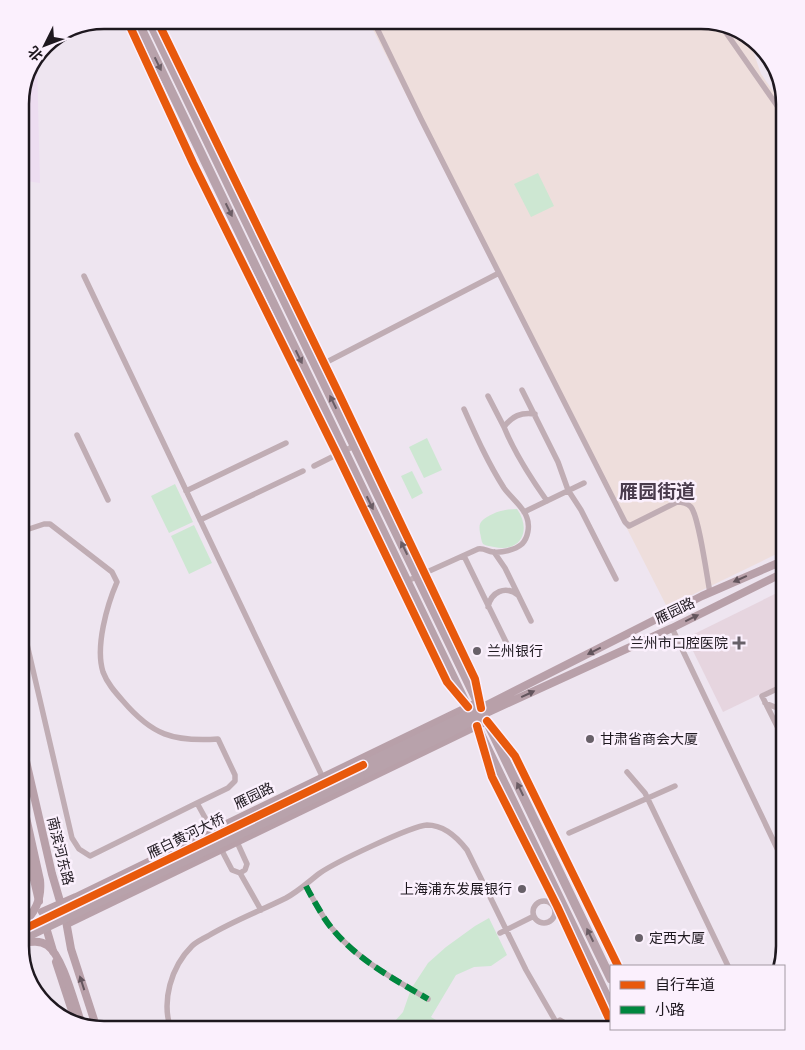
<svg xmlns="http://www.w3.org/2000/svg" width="805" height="1050" font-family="Bitter,'Noto Sans SC',serif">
	<rect width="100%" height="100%" fill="#eee5f0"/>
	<!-- built -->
	<path fill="#edddf1" d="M 37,63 L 40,183 L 20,180 L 20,98 Z"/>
	<!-- industrial -->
	<path fill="#eededc" d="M 368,20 L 707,20 L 743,31 L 748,36 L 761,74 L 785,108 L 785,550 L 667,607 Z"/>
	<!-- medical -->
	<path fill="#e6d5df" d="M 785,589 L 785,682 L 723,712 L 693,651 L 694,634 Z"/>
	<!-- green -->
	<path fill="#cde7d2" d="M 538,173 L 554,206 L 531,217 L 514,184 Z
		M 427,438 L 442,470 L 424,478 L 409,447 Z
		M 412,471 L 423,493 L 412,499 L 401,476 Z
		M 175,484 L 193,522 L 169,533 L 151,496 Z
		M 517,509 C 532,530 521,553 494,547 C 491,546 486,546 483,544 C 481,541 481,536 480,533 C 479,526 479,523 484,519 C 494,512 505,509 517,509 Z
		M 194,525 L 212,563 L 189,574 L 171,536 Z
		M 489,918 L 507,955 L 491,966 L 474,967 L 456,975 L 431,1017 L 452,1030 L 378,1030 L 382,1024 L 395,1021 L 403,1012 L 411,989 L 428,963 L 446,947 L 475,926 Z"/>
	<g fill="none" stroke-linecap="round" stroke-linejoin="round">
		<!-- street -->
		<path stroke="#c0adb4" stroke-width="5.5" d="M 127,20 L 193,163 L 337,454 L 447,682 L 460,697
			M 157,20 L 425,573 L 475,679 L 479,699
			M 373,20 L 421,119 L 625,522 L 629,526 L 677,502 C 682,502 687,503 691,507 C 699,517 707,577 710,593
			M 720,24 L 785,117
			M 84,276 L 323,778
			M 321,365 L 499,273
			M 522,390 L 558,462 L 568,490 L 581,510 L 616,579
			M 488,396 L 504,427
			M 535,414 C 521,412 512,416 504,427 C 515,454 530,477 547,501
			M 77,435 L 108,500
			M 314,466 L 356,445
			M 186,491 L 286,443
			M 524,512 L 584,483
			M 200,520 L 303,471
			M 20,532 L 44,524 L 50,524 L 112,572 L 117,582 C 107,605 95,647 103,672 C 107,683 115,692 123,701 C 152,735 173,742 218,739 L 235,775 L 235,781 L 228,788 L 197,803
			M 494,552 L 505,568 L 531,621
			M 464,556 L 507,644
			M 405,582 L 478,549 C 484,548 487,551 493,552 C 502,553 515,550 522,544 C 528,538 530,526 527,518 C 524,507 511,498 504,488 C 488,463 476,436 464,409
			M 488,607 C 491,592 505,585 518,595
			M 20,614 L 72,838 L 79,849 L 90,856 L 197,803 L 214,834
			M 672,628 L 785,865
			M 765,703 L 785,711
			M 494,729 L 515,756 L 618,966
			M 785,742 L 762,696 L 785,685
			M 483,748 L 492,777 L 557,906 L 611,1023
			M 627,772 L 645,793 L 728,966
			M 569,833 L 675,786
			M 220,847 L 232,870 L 240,873 L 245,870 L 247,864 L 237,842
			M 240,873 L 261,910
			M 306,886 C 311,896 317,906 323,916 C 347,954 390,977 428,999
			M 785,896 L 785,895
			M533 912a11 11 0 1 1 22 0a11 11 0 1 1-22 0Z
			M 500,933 L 534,916
			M 614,1029 L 614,1030
			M 648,1029 L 649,1030
			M 171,1030 C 161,1001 171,967 192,946 C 196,942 202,939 208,936 C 233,921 260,911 286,898 C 299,891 308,882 320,873 C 334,863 411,826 427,825 C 444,825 457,837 467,850 L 526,970 L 556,1022
			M 554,1030 L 554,1024 L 560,1020 L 565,1023 L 568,1030"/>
		<!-- secondary -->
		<path stroke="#b8a0a9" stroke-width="8" d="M 471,713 L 702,596 L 785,560
			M 484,714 L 672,628 L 785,572
			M 20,735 L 52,874 L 62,908
			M 20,820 L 39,901
			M 42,912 L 76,897 L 478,702
			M 66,921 L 71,949 L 97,1029
			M 45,924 L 53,951
			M 67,924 L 487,721
			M 56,962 L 76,1023"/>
		<!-- primary -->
		<path stroke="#b8a2ab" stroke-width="9" d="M 137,20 L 611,1005
			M 149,20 L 611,979
			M 363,765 L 471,713
			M 360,776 L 449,733 L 478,717
			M 622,1029 L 623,1030
			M 635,1029 L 636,1030"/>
		<!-- secondary-bridge -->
		<path stroke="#b8a0a9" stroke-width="8" d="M 20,927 C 35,913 42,900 40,880 L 20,790
			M 20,943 C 29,942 39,940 47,945 C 63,956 75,1006 82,1025"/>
		<!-- primary-bridge -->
		<path stroke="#b8a2ab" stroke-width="9" d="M 20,931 L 363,765
			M 20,940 L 360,776"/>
		<!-- quiet -->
		<path stroke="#00873e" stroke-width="6" stroke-dasharray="12 6" stroke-linecap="butt" d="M 306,886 C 311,896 317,906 323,916 C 347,954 390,977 428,999"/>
		<defs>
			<path id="cycleway" d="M 127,20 L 193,163 L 337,454 L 447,682 L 468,707
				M 157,20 L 339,394 L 475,679 L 481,708
				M 487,721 L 515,756 L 618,966
				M 477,726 L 492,777 L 557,906 L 611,1023
				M 20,931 L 363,765"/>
		</defs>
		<!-- cycleway casing -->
		<use href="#cycleway" stroke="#fbf0fd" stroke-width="11"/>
		<!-- cycleway -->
		<use href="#cycleway" stroke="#e8590c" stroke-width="8"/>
	</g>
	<!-- one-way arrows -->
	<defs><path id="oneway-solid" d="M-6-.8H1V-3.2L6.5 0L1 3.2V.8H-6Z" transform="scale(1.25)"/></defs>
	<g fill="#6b5d65">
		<use href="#oneway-solid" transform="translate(158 64) rotate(64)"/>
		<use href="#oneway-solid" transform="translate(229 210) rotate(64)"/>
		<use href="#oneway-solid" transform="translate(299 357) rotate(64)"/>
		<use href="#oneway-solid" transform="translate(333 402) rotate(-116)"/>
		<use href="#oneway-solid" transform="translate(370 503) rotate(64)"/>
		<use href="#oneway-solid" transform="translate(404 548) rotate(-116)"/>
		<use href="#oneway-solid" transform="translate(520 789) rotate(-116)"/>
		<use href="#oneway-solid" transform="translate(590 935) rotate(-116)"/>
	</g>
	<g fill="#63555d">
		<use href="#oneway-solid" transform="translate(740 579) rotate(156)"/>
		<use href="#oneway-solid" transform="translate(692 618) rotate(-26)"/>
		<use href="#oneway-solid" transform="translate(594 651) rotate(153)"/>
		<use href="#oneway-solid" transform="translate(528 694) rotate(-25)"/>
		<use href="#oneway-solid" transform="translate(82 983) rotate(-108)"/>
	</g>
	<!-- markers -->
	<g fill="#676068" stroke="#fbf0fd" stroke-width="2">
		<path d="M736.5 635.5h5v5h5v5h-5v5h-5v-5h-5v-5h5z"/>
		<circle cx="477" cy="651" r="5"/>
		<circle cx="590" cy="739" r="5"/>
		<circle cx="522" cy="889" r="5"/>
		<circle cx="639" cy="938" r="5"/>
	</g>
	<g text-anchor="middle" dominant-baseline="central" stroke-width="5" stroke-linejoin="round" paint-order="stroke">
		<!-- street labels -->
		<g font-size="14" fill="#1e181f" stroke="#fbf0fd">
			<text transform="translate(675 611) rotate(-26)">雁园路</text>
			<text transform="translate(254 796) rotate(-26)">雁园路</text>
			<text transform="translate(186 836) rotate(-26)">雁白黄河大桥</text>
			<text transform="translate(60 851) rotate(76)">南滨河东路</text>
		</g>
		<!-- poi labels -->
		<g font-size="14" fill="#1e181f" stroke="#fbf0fd" text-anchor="start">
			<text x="728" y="643" text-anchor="end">兰州市口腔医院</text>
			<text x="487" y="651">兰州银行</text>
			<text x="600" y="739">甘肃省商会大厦</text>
			<text x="512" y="889" text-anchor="end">上海浦东发展银行</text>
			<text x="649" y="938">定西大厦</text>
		</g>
		<!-- district labels -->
		<g font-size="19" font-weight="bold" fill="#493b4c" stroke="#fbf0fd">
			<text x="657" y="491">雁园街道</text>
		</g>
	</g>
	<!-- crop -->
	<path d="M0 0H805V1050H0ZM104 29H701A75 75 0 0 1 776 104V946A75 75 0 0 1 701 1021H104A75 75 0 0 1 29 946V104A75 75 0 0 1 104 29Z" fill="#fbf0fd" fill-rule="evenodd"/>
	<path fill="none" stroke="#1e181f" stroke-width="2.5" d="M104 29H701A75 75 0 0 1 776 104V946A75 75 0 0 1 701 1021H104A75 75 0 0 1 29 946V104A75 75 0 0 1 104 29Z"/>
	<!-- legend -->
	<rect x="610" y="965" width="175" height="65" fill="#fbf0fd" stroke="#a39aa4"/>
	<rect x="620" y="981" width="25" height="8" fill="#e8590c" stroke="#a39aa4"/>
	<text x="655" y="990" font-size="15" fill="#1e181f">自行车道</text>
	<rect x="620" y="1006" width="25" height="8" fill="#00873e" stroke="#a39aa4"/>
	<text x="655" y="1015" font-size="15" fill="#1e181f">小路</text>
	<!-- north arrow -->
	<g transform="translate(45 45) rotate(228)" stroke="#fbf0fd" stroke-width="4" paint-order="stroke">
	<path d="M0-4L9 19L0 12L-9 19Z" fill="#1e181f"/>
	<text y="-8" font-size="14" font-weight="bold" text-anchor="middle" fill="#1e181f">北</text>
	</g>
</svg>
